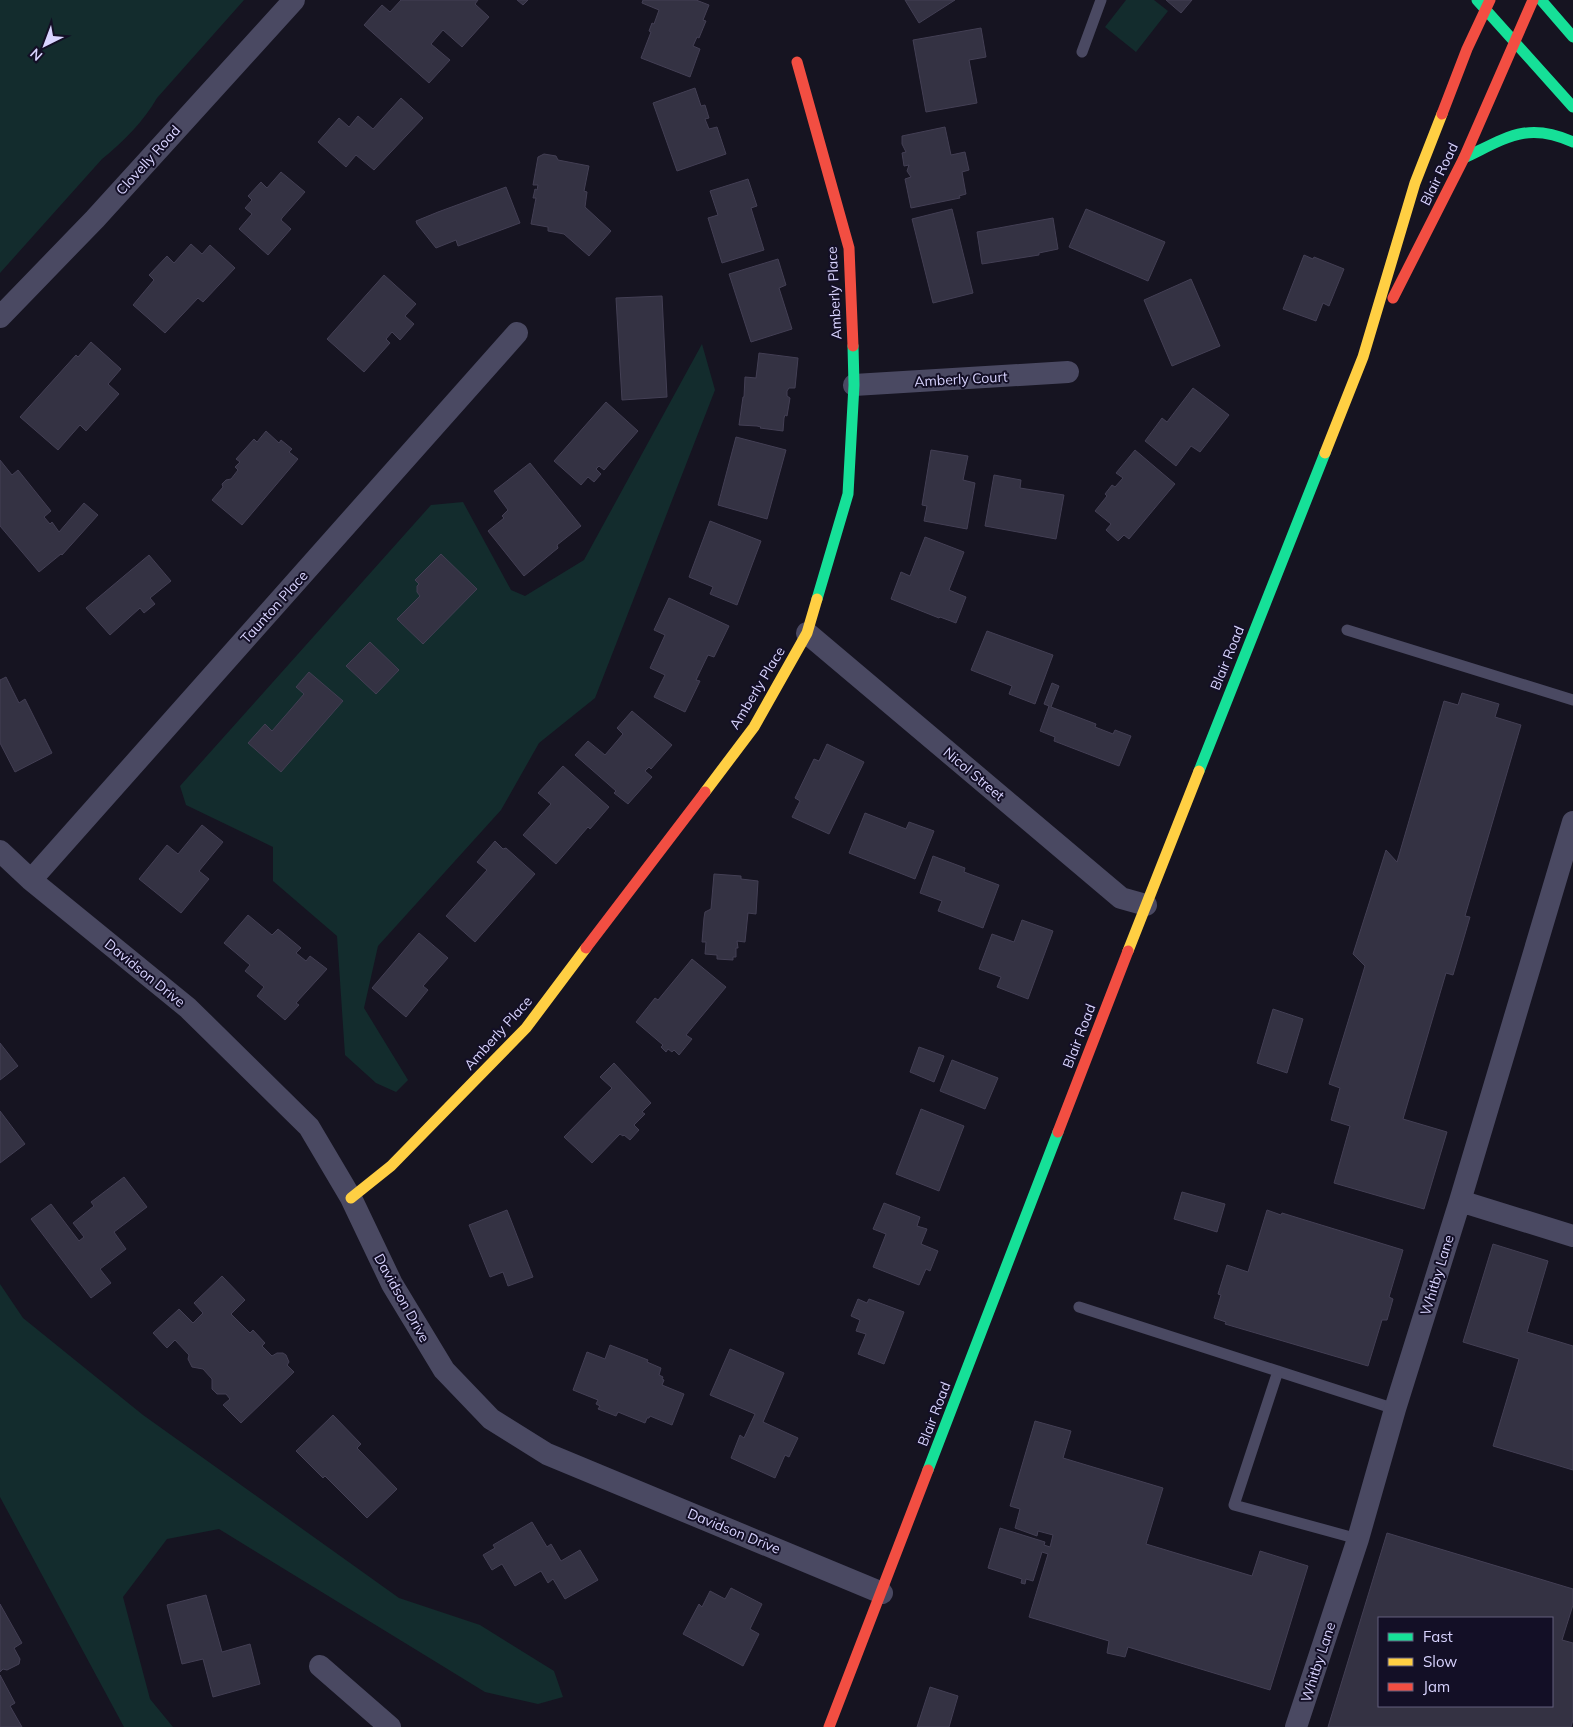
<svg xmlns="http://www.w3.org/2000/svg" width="1573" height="1727" font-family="Mulish,sans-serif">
	<rect width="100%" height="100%" fill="#161421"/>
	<!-- green -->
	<path fill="#132c2d" d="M 0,0 L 244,0 L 157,98 C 144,121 123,142 102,159 L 0,273 Z
		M 1126,0 L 1154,0 L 1168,11 L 1136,52 L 1105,27 Z
		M 702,344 L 715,390 L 595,698 L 539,743 L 501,810 L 378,946 L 364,1008 L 408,1080 L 396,1092 L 376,1083 L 345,1055 L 337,936 L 273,881 L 273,847 L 186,805 L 180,786 L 431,505 L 463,502 L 511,590 L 525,596 L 584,560 Z
		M 0,1284 L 23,1318 L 143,1415 L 399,1598 L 480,1625 L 554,1671 L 563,1697 L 538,1704 L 485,1692 L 219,1529 L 167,1539 L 123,1597 L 150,1699 L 173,1727 L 124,1727 L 0,1497 Z"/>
	<!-- building -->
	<path fill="#343243" stroke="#433f54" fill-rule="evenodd" d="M 401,0 L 478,0 L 475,4 L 489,17 L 462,47 L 443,30 L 431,44 L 450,60 L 429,83 L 364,25 L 382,5 L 390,12 Z
		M 517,0 L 528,0 L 523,5 Z
		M 643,0 L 696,0 L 709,5 L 703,20 L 706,21 L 699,38 L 697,37 L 693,46 L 700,49 L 690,77 L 641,58 L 651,32 L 649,31 L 652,23 L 654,24 L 659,10 L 642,3 Z
		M 905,0 L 955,0 L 919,23 Z
		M 1166,0 L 1192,0 L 1181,13 Z
		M 981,28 L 986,57 L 969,60 L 977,103 L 926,112 L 913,40 Z
		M 695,88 L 701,106 L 705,105 L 709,118 L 705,119 L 709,129 L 717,127 L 726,154 L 677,171 L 653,103 Z
		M 401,98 L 423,118 L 374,170 L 356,155 L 346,167 L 318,142 L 339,118 L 349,127 L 358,116 L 373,129 Z
		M 945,127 L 951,155 L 965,152 L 969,170 L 962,172 L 966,194 L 959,196 L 960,198 L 911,208 L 905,179 L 911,177 L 907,171 L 909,165 L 904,166 L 902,153 L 906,152 L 902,144 L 902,136 Z
		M 544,154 L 556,156 L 558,160 L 589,166 L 584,191 L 587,192 L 585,207 L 611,231 L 589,256 L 564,234 L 548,231 L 548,227 L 531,224 L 536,198 L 533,198 L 535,189 L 537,190 L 538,185 L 533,185 L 538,157 Z
		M 281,172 L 305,192 L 282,218 L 281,220 L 291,229 L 268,255 L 239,229 L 252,214 L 245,208 L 252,200 L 248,196 L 261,182 L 267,188 Z
		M 748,179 L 757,206 L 751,208 L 764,250 L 722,263 L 708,218 L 718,215 L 710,191 Z
		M 506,187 L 520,223 L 458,246 L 456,240 L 436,248 L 417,224 L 416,221 L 438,212 Z
		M 952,209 L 973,293 L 933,303 L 912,219 Z
		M 1086,209 L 1165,242 L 1148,281 L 1069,247 Z
		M 1053,218 L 1058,249 L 1039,253 L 1039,255 L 982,264 L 977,232 Z
		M 191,244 L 202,254 L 210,245 L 235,268 L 203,302 L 198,298 L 165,333 L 133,305 L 154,280 L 149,275 L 167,256 L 174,263 Z
		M 1304,255 L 1313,259 L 1314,257 L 1344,269 L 1329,306 L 1323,303 L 1316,321 L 1283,309 Z
		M 778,259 L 786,285 L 779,288 L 792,329 L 751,342 L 729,274 Z
		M 384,275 L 416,304 L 405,316 L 414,324 L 400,340 L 392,332 L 386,339 L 390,343 L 364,372 L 327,339 Z
		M 1191,279 L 1220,346 L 1172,366 L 1144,300 Z
		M 662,296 L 667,397 L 622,400 L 616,298 Z
		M 91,342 L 121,369 L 108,384 L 119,394 L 86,431 L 80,425 L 58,450 L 20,417 L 76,355 L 78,357 Z
		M 759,353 L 798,358 L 795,388 L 789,388 L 787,391 L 787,396 L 790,398 L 787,416 L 785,415 L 784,418 L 783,431 L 760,428 L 761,427 L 757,426 L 739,425 L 743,397 L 744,397 L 745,377 L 756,378 Z
		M 1193,388 L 1229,415 L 1200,452 L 1191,446 L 1176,466 L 1145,441 L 1162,418 L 1167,422 Z
		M 606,402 L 638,431 L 604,470 L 599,466 L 596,469 L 601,474 L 594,482 L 588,477 L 581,485 L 554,461 Z
		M 266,431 L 279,443 L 281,440 L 292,449 L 289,452 L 298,459 L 242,525 L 212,500 L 223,487 L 222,484 L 226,480 L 231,479 L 238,470 L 235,467 L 240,462 L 236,459 L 254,439 L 257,442 Z
		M 736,437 L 786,450 L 767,519 L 718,505 Z
		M 931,450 L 968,456 L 963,480 L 975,483 L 967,529 L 924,521 L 927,506 L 922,505 Z
		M 1135,450 L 1175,484 L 1129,539 L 1124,535 L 1118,541 L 1106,530 L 1111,524 L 1095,511 L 1107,496 L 1105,494 L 1112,485 L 1115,487 L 1123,478 L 1116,473 Z
		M 0,460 L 12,475 L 18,470 L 51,511 L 44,517 L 50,524 L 52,522 L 59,532 L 84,503 L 98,515 L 62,555 L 61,554 L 39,572 L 0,526 Z
		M 530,463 L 581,526 L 557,545 L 558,548 L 524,576 L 488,531 L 504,518 L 502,516 L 508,510 L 494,491 Z
		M 994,475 L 1021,480 L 1020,488 L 1064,495 L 1056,539 L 985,526 Z
		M 710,521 L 761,541 L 737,605 L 710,594 L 713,587 L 689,577 Z
		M 925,537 L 964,552 L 949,590 L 966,597 L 956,623 L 940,617 L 939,618 L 891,599 L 901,572 L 910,576 Z
		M 441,554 L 477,589 L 423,644 L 397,619 L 420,596 L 417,592 L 417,586 L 419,584 L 415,580 Z
		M 149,555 L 171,581 L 150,598 L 155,604 L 144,613 L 140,608 L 110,635 L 86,608 Z
		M 669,598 L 729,626 L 714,657 L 708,655 L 696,680 L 700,681 L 685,712 L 654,697 L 665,675 L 650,668 L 665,635 L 654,630 Z
		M 987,631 L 1053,655 L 1035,704 L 1009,694 L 1012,686 L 971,670 Z
		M 370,642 L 399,670 L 376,694 L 346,666 Z
		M 309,672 L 343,701 L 281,772 L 248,743 L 265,724 L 272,731 L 304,694 L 296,687 Z
		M 6,677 L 19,703 L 25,699 L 52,753 L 15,772 L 0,743 L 0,680 Z
		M 1052,683 L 1059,686 L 1051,707 L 1096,724 L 1095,727 L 1113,734 L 1115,730 L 1131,736 L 1119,766 L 1054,741 L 1055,737 L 1040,731 L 1049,706 L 1044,704 Z
		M 1462,693 L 1499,704 L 1495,717 L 1521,725 L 1465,916 L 1470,917 L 1453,975 L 1446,973 L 1403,1119 L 1447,1132 L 1424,1209 L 1334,1183 L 1350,1126 L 1331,1120 L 1340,1088 L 1329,1084 L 1365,966 L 1353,954 L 1386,850 L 1397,862 L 1444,701 L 1458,705 Z
		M 632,711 L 672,745 L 651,769 L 649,767 L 645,771 L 652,777 L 628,804 L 614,793 L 616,791 L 575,755 L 588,741 L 605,755 L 623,734 L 617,728 Z
		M 827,744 L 864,762 L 829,834 L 792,817 L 800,801 L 795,798 L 814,759 L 819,761 Z
		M 563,766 L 609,807 L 590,829 L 588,827 L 556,864 L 523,835 L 551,804 L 538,793 Z
		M 865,813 L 906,829 L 909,822 L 934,831 L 915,879 L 849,853 Z
		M 202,825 L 223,842 L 199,871 L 209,879 L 181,913 L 139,879 L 167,845 L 178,854 Z
		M 495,841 L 503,849 L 506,848 L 535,874 L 475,942 L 446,916 L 487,870 L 477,862 Z
		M 933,856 L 965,868 L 964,872 L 999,885 L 983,928 L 938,911 L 942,901 L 920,893 Z
		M 714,874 L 741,876 L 741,879 L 758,881 L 756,914 L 748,913 L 745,942 L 737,941 L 738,948 L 736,948 L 736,957 L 733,957 L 733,960 L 717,959 L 717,955 L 705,954 L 706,942 L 702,942 L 704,918 L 705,912 L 711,909 Z
		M 248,915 L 272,935 L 278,929 L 301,948 L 296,953 L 306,961 L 310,956 L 327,969 L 296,1003 L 299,1005 L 285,1020 L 257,996 L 264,987 L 245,971 L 250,965 L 224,943 Z
		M 1022,920 L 1053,931 L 1028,999 L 997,987 L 1001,977 L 979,969 L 992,934 L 1014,942 Z
		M 419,933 L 448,958 L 423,986 L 428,990 L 406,1017 L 372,988 Z
		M 692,959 L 726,987 L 686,1035 L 692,1039 L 679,1055 L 674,1050 L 672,1052 L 668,1049 L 666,1052 L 661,1047 L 663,1045 L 636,1022 L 655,998 L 658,1000 Z
		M 1273,1009 L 1303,1019 L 1287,1073 L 1257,1063 Z
		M 0,1043 L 18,1066 L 0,1080 Z
		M 919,1047 L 944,1056 L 934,1082 L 910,1072 Z
		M 952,1060 L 998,1078 L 985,1109 L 940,1091 Z
		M 614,1063 L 651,1103 L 642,1112 L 645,1114 L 634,1125 L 639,1130 L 630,1140 L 624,1135 L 623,1136 L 620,1134 L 592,1163 L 564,1137 L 612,1088 L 600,1077 Z
		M 921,1109 L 964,1126 L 939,1191 L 896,1174 Z
		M 0,1111 L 25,1144 L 0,1163 Z
		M 124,1177 L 147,1207 L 114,1232 L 126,1249 L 100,1269 L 111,1283 L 91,1298 L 31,1219 L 51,1204 L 79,1241 L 84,1237 L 73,1223 L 94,1206 L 91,1202 Z
		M 1182,1192 L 1225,1204 L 1217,1232 L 1174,1219 Z
		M 884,1203 L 920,1217 L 917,1226 L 927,1229 L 921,1244 L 938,1251 L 930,1271 L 926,1269 L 919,1285 L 873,1267 L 886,1234 L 873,1229 Z
		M 507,1210 L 533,1277 L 508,1286 L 503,1272 L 490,1277 L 469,1225 Z
		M 1267,1210 L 1281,1215 L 1282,1213 L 1403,1250 L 1389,1297 L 1393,1299 L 1387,1320 L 1382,1320 L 1368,1366 L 1225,1324 L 1226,1322 L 1214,1318 L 1221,1295 L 1218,1294 L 1227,1265 L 1248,1272 Z
		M 1493,1244 L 1548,1261 L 1527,1332 L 1573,1346 L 1573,1470 L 1493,1446 L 1519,1359 L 1463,1342 Z
		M 222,1276 L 245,1300 L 231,1314 L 250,1333 L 253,1330 L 265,1343 L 262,1346 L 272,1356 L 277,1353 L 283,1353 L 286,1355 L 289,1362 L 287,1365 L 294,1372 L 241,1423 L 223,1405 L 230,1399 L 226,1394 L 217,1394 L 212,1389 L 212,1379 L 203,1369 L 192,1367 L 188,1359 L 189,1355 L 175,1340 L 167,1348 L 153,1333 L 179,1309 L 193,1323 L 203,1313 L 194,1303 Z
		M 858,1299 L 867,1303 L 869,1299 L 904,1312 L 884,1364 L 858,1354 L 866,1334 L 856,1331 L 860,1320 L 851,1316 Z
		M 610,1345 L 648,1360 L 647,1362 L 661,1368 L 659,1375 L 663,1377 L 662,1379 L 664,1380 L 662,1385 L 684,1394 L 672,1425 L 650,1416 L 649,1418 L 647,1418 L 645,1423 L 618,1412 L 616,1416 L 598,1409 L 600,1406 L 596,1404 L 598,1400 L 573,1390 L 587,1352 L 605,1359 Z
		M 730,1349 L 784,1373 L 763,1422 L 798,1438 L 789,1457 L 785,1455 L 775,1478 L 731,1458 L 740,1435 L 744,1438 L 755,1414 L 710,1395 Z
		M 333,1415 L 361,1444 L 357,1448 L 397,1489 L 367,1518 L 325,1476 L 323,1478 L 296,1451 Z
		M 1035,1421 L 1071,1431 L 1063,1458 L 1163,1488 L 1146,1544 L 1252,1576 L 1260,1551 L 1308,1566 L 1270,1690 L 1128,1647 L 1125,1657 L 1107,1653 L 1109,1641 L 1029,1617 L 1048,1554 L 1042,1552 L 1033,1581 L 1026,1579 L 1025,1584 L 1021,1583 L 1022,1579 L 988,1568 L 1000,1528 L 1045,1542 L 1044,1545 L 1050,1547 L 1053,1535 L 1038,1531 L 1037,1536 L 1015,1528 L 1020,1509 L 1010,1506 Z
		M 532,1522 L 547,1547 L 551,1544 L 561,1561 L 580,1550 L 598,1580 L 565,1599 L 553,1579 L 548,1583 L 541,1571 L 515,1586 L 502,1564 L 492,1570 L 483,1555 L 495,1548 L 493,1545 Z
		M 1387,1533 L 1573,1589 L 1573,1605 L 1562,1640 L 1573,1643 L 1573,1720 L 1571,1727 L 1328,1727 ZM 1379,1618 L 1552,1618 L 1552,1706 L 1379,1706 Z
		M 731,1588 L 762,1604 L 750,1629 L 759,1634 L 743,1666 L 683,1634 L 699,1604 L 702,1607 L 710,1591 L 725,1599 Z
		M 206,1595 L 222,1652 L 250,1644 L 260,1684 L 213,1697 L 203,1659 L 182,1664 L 167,1605 Z
		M 0,1604 L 22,1643 L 14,1648 L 20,1659 L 19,1664 L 7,1670 L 3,1669 L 0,1672 Z
		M 0,1675 L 15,1703 L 10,1706 L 22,1727 L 0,1727 Z
		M 930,1687 L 958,1696 L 949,1727 L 917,1727 Z"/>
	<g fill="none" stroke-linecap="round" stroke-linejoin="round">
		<!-- lane -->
		<path stroke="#4a4962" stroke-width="11" d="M 1082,52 L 1101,0
			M 1347,630 L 1573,700
			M 1079,1307 L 1395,1409
			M 1278,1371 L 1234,1505 L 1358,1539"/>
		<!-- street -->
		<path stroke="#4a4962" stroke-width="22" d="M 0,317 L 95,219 L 294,0
			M 854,385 L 1068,372
			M 807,633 L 1121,898 L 1146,905
			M 0,851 L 31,880 L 188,1008 L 309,1127 L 351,1198 L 392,1284 L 444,1370 L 491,1419 L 547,1454 L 882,1593
			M 31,880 L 517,333
			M 1460,1201 L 1573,1236
			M 320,1666 L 390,1727
			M 1296,1727 L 1358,1539 L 1395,1409 L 1460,1201 L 1573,822"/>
		<!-- fast -->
		<path stroke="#16e098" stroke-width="11" d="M 1477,0 L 1573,107
			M 1541,0 L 1573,37
			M 1464,158 C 1506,138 1527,121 1573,142
			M 817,599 L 848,494 L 854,385 L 853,346
			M 1199,771 L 1325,453
			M 928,1470 L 1058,1132"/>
		<!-- slow -->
		<path stroke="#ffcf43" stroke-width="11" d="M 1325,453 L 1363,357 L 1415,183 L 1442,114
			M 705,792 L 754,727 L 807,633 L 817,599
			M 1128,951 L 1199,771
			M 351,1198 L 391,1166 L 526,1028 L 586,948"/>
		<!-- jam -->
		<path stroke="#f24e42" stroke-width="11" d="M 797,62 L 849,248 L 853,346
			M 1442,114 L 1467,49 L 1490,0
			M 1393,298 L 1464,158 L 1533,0
			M 586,948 L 705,792
			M 1058,1132 L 1128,951
			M 829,1727 L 928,1470"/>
	</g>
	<g text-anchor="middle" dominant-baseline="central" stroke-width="4" stroke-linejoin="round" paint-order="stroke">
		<!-- street labels -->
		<g font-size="14" fill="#d9d4ff" stroke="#130f26">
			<text transform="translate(148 160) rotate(-48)">Clovelly Road</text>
			<text transform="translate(1439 174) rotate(-64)">Blair Road</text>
			<text transform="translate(834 293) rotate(-93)">Amberly Place</text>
			<text transform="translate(961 379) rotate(-3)">Amberly Court</text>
			<text transform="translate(274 607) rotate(-48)">Taunton Place</text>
			<text transform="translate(1227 658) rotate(-68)">Blair Road</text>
			<text transform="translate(757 688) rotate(-59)">Amberly Place</text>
			<text transform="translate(974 774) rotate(40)">Nicol Street</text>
			<text transform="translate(145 973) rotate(39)">Davidson Drive</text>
			<text transform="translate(498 1033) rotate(-48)">Amberly Place</text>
			<text transform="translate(1079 1036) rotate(-69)">Blair Road</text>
			<text transform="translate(1437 1275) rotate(-73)">Whitby Lane</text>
			<text transform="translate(402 1298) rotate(61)">Davidson Drive</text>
			<text transform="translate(934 1414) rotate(-69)">Blair Road</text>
			<text transform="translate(734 1531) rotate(22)">Davidson Drive</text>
			<text transform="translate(1318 1662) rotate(-72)">Whitby Lane</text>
		</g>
	</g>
	<!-- legend -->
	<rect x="1378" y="1617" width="175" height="90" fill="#130f26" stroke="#625e7d"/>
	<rect x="1388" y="1633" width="25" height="8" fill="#16e098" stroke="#625e7d"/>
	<text x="1423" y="1642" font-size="15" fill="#d9d4ff">Fast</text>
	<rect x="1388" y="1658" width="25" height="8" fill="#ffcf43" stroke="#625e7d"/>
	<text x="1423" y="1667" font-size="15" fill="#d9d4ff">Slow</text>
	<rect x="1388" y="1683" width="25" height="8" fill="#f24e42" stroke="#625e7d"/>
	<text x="1423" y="1692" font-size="15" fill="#d9d4ff">Jam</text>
	<!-- north arrow -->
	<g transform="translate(45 45) rotate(222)" stroke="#130f26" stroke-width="4" paint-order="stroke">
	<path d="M0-4L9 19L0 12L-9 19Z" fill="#d9d4ff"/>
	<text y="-8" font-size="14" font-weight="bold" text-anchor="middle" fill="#d9d4ff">N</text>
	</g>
</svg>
